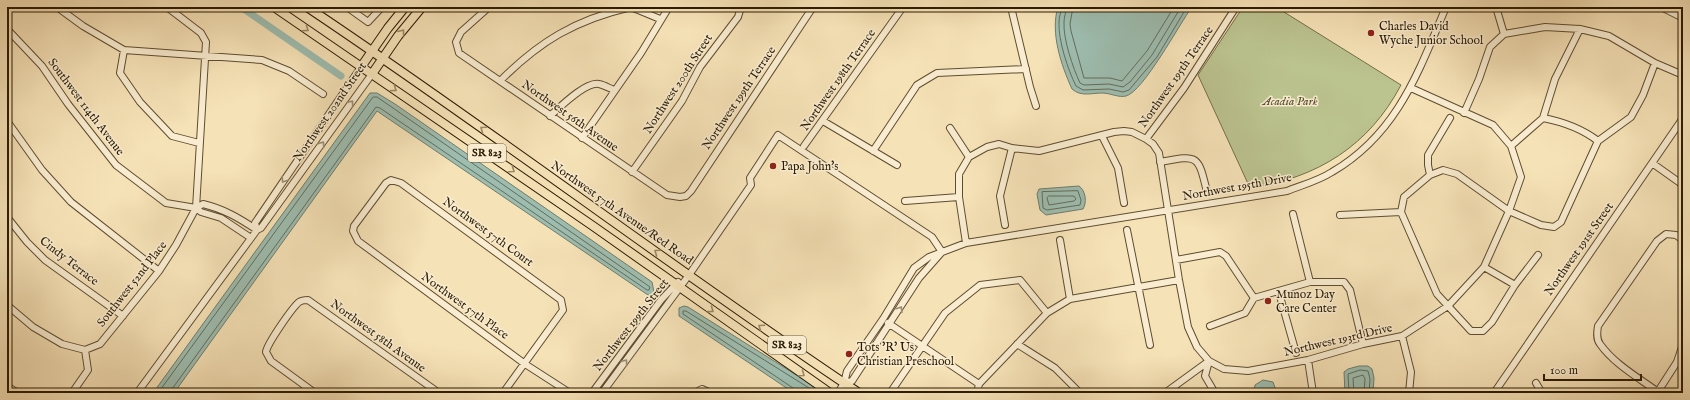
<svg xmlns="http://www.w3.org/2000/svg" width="1690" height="400" font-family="'IM FELL English',serif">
	<rect width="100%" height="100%" fill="#f6e2b7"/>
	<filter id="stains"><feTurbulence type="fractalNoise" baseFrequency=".005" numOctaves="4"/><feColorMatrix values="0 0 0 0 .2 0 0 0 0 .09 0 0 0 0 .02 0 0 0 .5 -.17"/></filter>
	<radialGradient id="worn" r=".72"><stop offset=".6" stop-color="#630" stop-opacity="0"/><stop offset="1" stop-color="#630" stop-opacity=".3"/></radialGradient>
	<!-- green -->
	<path fill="#bbc38f" stroke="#736f49" d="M 1243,7 L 1276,7 L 1401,85 C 1369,146 1317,178 1250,188 L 1198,75 Z"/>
	<!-- water -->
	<path fill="#9dbdb0" stroke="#6f7c6b" d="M 1058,7 L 1192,7 C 1180,23 1143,92 1126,96 C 1119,98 1110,93 1102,93 C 1091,93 1081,97 1072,89 C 1061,65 1050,32 1058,7 Z
		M 370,93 L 377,93 L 395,104 L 652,282 L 654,292 L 651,295 L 648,295 L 377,111 L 174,393 L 153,393 Z
		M 1079,186 C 1086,191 1087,203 1083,209 L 1046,215 L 1040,210 L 1037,194 L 1039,189 Z
		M 684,306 L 688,307 L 825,393 L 794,393 L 679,316 L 679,308 Z
		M 1359,366 L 1368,366 L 1372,369 L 1374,378 L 1373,393 L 1345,393 L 1344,372 L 1348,369 Z
		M 1263,380 L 1273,382 L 1277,393 L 1254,393 L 1255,385 Z"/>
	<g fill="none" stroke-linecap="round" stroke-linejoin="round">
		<!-- shore -->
		<path stroke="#646c5a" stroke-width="1" d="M 1062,7 C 1061,12 1059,17 1059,22 C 1058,40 1068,70 1076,86 L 1083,90 L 1109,89 L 1123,92 L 1129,90 L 1157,57 L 1187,7
			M 1067,7 C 1066,12 1064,17 1064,22 C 1063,39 1073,68 1080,83 L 1084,85 L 1109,84 L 1123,87 L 1130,82 L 1152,55 L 1181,7
			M 1073,7 L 1070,24 L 1071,31 L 1084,78 L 1110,78 L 1122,81 L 1147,51 L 1174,7
			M 1078,191 L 1081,200 L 1080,205 L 1047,210 L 1043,208 L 1042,192 Z
			M 1049,196 L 1074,196 L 1076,199 L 1074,201 L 1049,205 L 1047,198 Z
			M 158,393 L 373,97 L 377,97 L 393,108 L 650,287 L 649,290 L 647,290 L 380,108 L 376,107 L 172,389 L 172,393
			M 795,393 L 793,388 L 683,314 L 683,311 L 686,311 L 817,393
			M 1349,393 L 1348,374 L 1360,370 L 1368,371 L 1370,379 L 1369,393
			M 1354,393 L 1353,378 L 1363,375 L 1365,379 L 1364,393"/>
		<!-- canal -->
		<path stroke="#9dbdb0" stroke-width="7" d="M 241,7 L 341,76"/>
		<defs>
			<path id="minor" d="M 57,7 L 83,26 L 124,50 L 262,60 L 289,71 L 323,94
				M 347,7 L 368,22 L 382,7
				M 489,7 L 461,32 L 456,42 L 459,53 L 667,195 L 680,197 L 686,196 L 691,191 L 813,7
				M 631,7 L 660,19
				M 949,7 L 984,7
				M 1011,7 L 1030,87 L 1036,106
				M 1496,7 L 1504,34
				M 1661,7 L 1683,18
				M 7,29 L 42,66 L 68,104 L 116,165 L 166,203 L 196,208 L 201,212 L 221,218 L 251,238
				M 124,50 L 120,73 L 140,102 L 172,136 L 199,143
				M 500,81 C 540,41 575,20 631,7
				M 1464,113 L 1479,79 L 1490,47 L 1504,34 L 1545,27 L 1580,29 L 1609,36 L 1655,63 L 1683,75
				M 550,116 C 560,107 586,81 599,84 C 604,85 609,88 614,90
				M 1543,118 L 1555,79 L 1580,29
				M 7,121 L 42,170 L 71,202 L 159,271
				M 823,121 L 897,165
				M 950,128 L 969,157
				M 1102,136 L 1118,168 L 1124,203
				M 582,138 L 641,53 L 669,7
				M 1146,139 L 1184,88 L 1236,7
				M 1598,141 L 1631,117 L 1643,95 L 1655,63
				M 804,146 L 903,7
				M 1511,146 L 1543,118 C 1564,122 1581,128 1598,141
				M 873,151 L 917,85 L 937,73 L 1026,69
				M 1160,162 C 1198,155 1198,154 1207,192
				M 1652,163 L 1683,185
				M 632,172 L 682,101 L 700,67 L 738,17 L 741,7
				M 1430,175 L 1428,165 L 1428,155 L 1450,118
				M 905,201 L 959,197
				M 196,208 L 203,204 C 224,209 239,218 257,230
				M 1293,214 L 1310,282
				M 1340,215 L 1401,212
				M 7,217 L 27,242 L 45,260 L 123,316
				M 1005,225 L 1000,196 L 1012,148
				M 257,230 L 255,223 L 361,67
				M 1127,230 L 1150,345
				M 1060,240 L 1070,299
				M 966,243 L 959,197 L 959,174 L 969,157 L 987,147 L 999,144 L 1012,148 L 1039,151 L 1114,132 L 1124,131 L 1132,132 L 1146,139 L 1153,144 L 1159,153 L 1179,280 L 1188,327 L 1197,347 L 1209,361 L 1224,369 L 1248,371 L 1308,360 L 1363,344 L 1402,336 L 1448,306 L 1484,267 L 1509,211 L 1521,177 L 1511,146 L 1493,125 L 1411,88
				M 1538,255 L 1515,285 L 1492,322 L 1483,331 L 1471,331 L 1437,294 L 1401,212 L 1404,197 L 1430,175 L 1443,170 L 1457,174 L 1509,211 L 1541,225 L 1554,227 L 1561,222 L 1598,141
				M 1176,260 L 1220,252 L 1226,256 L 1254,298
				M 1484,267 L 1515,285
				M 1279,293 L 1296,353
				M 1254,298 L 1310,282 L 1344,282 L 1350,290 L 1363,344
				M 7,305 L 33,327 L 62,344 L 85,350
				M 888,323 L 979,384
				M 1210,326 L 1245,313 L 1254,298
				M 1402,336 L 1411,372 L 1409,393
				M 1017,344 L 1055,368 L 1077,390 L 1077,393
				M 1308,360 L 1313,393
				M 1209,361 L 1205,376 L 1215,393
				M 844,383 L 852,381 L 919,278 L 941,253
				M 1536,383 L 1542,393
				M 7,386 L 18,393
				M 1658,392 C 1639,378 1614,364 1600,344 C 1596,339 1597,332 1598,326 L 1657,241 L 1666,234 L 1676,235 L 1683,240
				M 72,393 L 88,370 L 85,350 L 100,344 L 159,271 L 176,245 L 196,208 L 206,42 L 201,33 L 167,7
				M 137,393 L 257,230 L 261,228 L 372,74
				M 315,393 L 271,361 L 266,352 C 267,344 292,308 299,302 C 302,300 305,300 308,300 L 439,393
				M 503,393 L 563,310 L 561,300 L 401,183 L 391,180 L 386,183 L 354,226 L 353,231 L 358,241 L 525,364 L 570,393
				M 592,393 L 661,300 L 678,282
				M 602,393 L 689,275 L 751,185 L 750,178 L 778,135 L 932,237 L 942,252
				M 694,393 L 702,389 L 711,393
				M 838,393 L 844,383 L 847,371 L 883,319 L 914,268 L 929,257 L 966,243 L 1287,191 C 1302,185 1318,181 1332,172 C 1397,134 1418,73 1446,7
				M 890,393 L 945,313 L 980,285 L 1020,280 L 1047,313
				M 977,393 L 979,384 L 1047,313 L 1070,299 L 1179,280
				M 1165,393 L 1209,361
				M 1494,393 L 1683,118
				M 1657,393 L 1677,362 L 1683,344"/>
			<path id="major" d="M 274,7 L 593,226 L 830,393
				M 307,7 C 494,132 672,268 859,393
				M 361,67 L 388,28 L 405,7
				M 372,74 L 398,36 L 422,7"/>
		</defs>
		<!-- minor casing -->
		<use href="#minor" stroke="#5e4d30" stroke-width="8"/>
		<!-- major casing -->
		<use href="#major" stroke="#2b1b03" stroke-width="10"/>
		<!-- minor -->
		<use href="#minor" stroke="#f9ecd0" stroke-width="6"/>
		<!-- major -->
		<use href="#major" stroke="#f6e2b7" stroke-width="8"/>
	</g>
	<!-- one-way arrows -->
	<defs><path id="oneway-chevron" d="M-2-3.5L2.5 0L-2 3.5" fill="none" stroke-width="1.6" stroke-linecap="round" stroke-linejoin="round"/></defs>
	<g stroke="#9b8866">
		<use href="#oneway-chevron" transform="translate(306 29) rotate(34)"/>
		<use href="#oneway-chevron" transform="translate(402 32) rotate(-53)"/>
		<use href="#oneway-chevron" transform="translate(394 89) rotate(34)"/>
		<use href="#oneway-chevron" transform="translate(483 129) rotate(-145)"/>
		<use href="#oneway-chevron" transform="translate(512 170) rotate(35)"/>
		<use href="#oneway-chevron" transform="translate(657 252) rotate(-145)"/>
		<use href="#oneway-chevron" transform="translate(711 310) rotate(36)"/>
		<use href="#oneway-chevron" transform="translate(761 327) rotate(-145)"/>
		<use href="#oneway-chevron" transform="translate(802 374) rotate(35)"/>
	</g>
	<g stroke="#9c8e74">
		<use href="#oneway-chevron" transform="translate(351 103) rotate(-54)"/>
		<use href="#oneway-chevron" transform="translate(322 144) rotate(-55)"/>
		<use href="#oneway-chevron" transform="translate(284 180) rotate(124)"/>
		<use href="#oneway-chevron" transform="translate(900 309) rotate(-58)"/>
		<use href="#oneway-chevron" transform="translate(625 362) rotate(-54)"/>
	</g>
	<!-- markers -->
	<g fill="#8f2418" stroke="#f9ecd0" stroke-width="1.5">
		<circle cx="1371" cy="33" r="4"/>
		<circle cx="773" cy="166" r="4"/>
		<circle cx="1268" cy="301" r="4"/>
		<circle cx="849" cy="354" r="4"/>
	</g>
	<g text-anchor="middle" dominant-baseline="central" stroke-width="3" stroke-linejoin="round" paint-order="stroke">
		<!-- shield labels -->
		<g fill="#f9ecd0" stroke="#695a40" stroke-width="1">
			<rect x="468" y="144" width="38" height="18" rx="3"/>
			<rect x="768" y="336" width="38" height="18" rx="3"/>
		</g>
		<g font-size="11" font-weight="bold" fill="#2b1b03">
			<text x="487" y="153">SR 823</text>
			<text x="787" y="345">SR 823</text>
		</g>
		<!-- poi labels -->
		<g font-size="12" fill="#2b1b03" stroke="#f9ecd0" text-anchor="start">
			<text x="1379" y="26">Charles David<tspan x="1379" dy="14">Wyche Junior School</tspan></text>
			<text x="781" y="166">Papa John's</text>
			<text x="1276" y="294">Munoz Day<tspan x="1276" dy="14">Care Center</tspan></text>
			<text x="857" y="347">Tots 'R' Us<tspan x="857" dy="14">Christian Preschool</tspan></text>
		</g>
		<!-- street labels -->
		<g font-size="12" fill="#2b1b03" stroke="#f9ecd0">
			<text transform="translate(1176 77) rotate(-55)">Northwest 195th Terrace</text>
			<text transform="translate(838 80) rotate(-55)">Northwest 198th Terrace</text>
			<text transform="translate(678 84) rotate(-57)">Northwest 200th Street</text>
			<text transform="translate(739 98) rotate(-56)">Northwest 199th Terrace</text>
			<text transform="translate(86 107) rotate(53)">Southwest 114th Avenue</text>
			<text transform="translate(330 112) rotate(-55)">Northwest 202nd Street</text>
			<text transform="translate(570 116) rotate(35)">Northwest 56th Avenue</text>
			<text transform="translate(1237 187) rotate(-10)">Northwest 195th Drive</text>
			<text transform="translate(622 213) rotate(35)">Northwest 57th Avenue/Red Road</text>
			<text transform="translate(488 232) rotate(36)">Northwest 57th Court</text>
			<text transform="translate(1579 249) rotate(-55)">Northwest 191st Street</text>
			<text transform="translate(69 261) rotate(38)">Cindy Terrace</text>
			<text transform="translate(132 284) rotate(-52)">Southwest 52nd Place</text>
			<text transform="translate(465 306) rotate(36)">Northwest 57th Place</text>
			<text transform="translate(631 325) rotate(-52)">Northwest 199th Street</text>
			<text transform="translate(378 336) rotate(36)">Northwest 58th Avenue</text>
			<text transform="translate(1338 340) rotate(-13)">Northwest 193rd Drive</text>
		</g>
		<!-- park labels -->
		<g font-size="12" font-style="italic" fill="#564d2d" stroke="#f9ecd0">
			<text x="1290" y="101">Acadia Park</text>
		</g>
	</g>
	<!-- margin -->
	<rect width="1690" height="400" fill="none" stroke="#f6e2b7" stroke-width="24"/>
	<rect x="8" y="8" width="1674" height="384" fill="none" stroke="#2b1b03" stroke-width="2"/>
	<rect x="12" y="12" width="1666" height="376" fill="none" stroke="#2b1b03"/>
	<!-- scale -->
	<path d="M1544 374v6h97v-6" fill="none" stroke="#2b1b03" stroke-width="2"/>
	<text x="1550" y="374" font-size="12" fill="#2b1b03" stroke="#f9ecd0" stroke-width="3" paint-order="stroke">100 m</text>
	<rect width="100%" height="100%" filter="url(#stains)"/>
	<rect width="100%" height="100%" fill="url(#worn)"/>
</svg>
